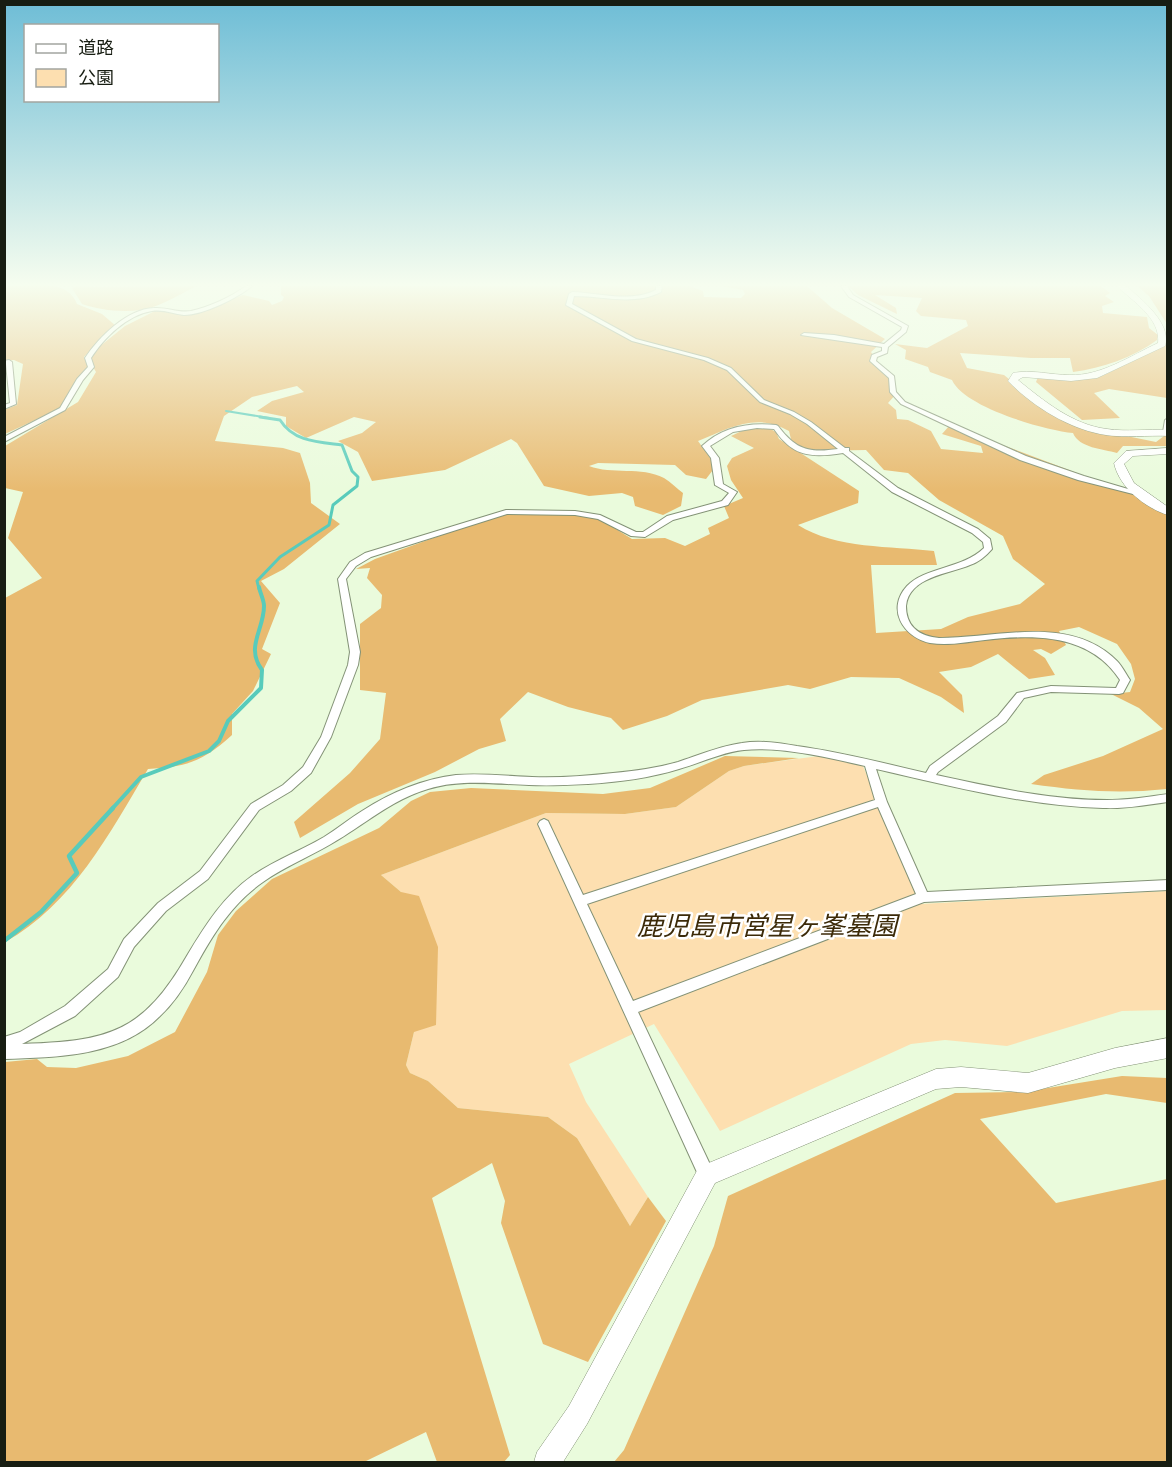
<svg xmlns="http://www.w3.org/2000/svg" width="1172" height="1467" font-family="'Roboto Serif','Noto Sans JP',serif">
	<rect width="100%" height="100%" fill="#eafbdc"/>
	<!-- green -->
	<path fill="#fddfb0" d="M 819,756 L 863,766 L 920,904 L 1167,891 L 1167,1010 L 1122,1011 L 1007,1046 L 945,1040 L 911,1044 L 720,1131 L 654,1024 L 569,1064 L 586,1102 L 648,1197 L 630,1226 L 577,1138 L 548,1117 L 458,1108 L 428,1081 L 410,1073 L 406,1065 L 414,1032 L 401,892 L 381,875 L 546,813 L 625,814 L 676,807 L 729,771 L 744,766 Z"/>
	<!-- forest -->
	<path fill="#e8ba70" d="M 5,286 C 29,286 67,277 77,304 L 102,314 L 116,326 L 108,331 L 84,357 L 88,367 L 74,383 L 59,409 L 5,434 L 4,410 L 17,405 L 23,364 L 14,360 L 5,361 Z
		M 77,286 L 94,287 L 197,286 C 182,293 168,302 153,307 C 134,314 101,311 82,304 L 72,288 Z
		M 281,286 L 689,286 L 703,291 L 704,297 L 741,298 L 745,294 L 743,290 L 721,286 L 807,286 L 832,308 L 885,339 L 871,352 L 889,378 L 896,394 L 888,403 L 896,410 L 897,419 L 908,420 L 931,431 L 941,449 L 983,453 L 981,446 L 942,434 L 950,425 L 1167,507 L 1167,789 C 1119,794 1080,791 1031,784 L 1044,775 L 1103,756 L 1163,729 L 1139,708 L 1111,694 L 1130,692 L 1135,679 L 1131,664 L 1117,644 L 1079,627 L 1059,631 L 1066,645 L 1051,654 L 1041,649 L 1033,650 L 1045,658 L 1055,675 L 1029,679 L 998,654 L 971,667 L 939,672 L 962,695 L 964,713 L 941,697 L 899,678 L 851,677 L 810,689 L 788,685 L 702,700 L 667,716 L 623,730 L 611,718 L 568,707 L 528,692 L 500,719 L 506,741 L 479,749 L 435,772 L 358,804 L 300,838 L 294,822 L 350,773 L 380,739 L 386,693 L 360,690 L 360,624 L 381,608 L 382,595 L 367,578 L 370,568 L 356,569 L 375,559 L 475,523 L 509,514 L 580,515 L 598,518 L 632,539 L 665,538 L 685,546 L 710,534 L 708,528 L 729,518 L 724,506 L 743,498 L 731,480 L 727,466 L 732,458 L 754,448 L 731,436 C 748,428 759,422 776,432 L 779,439 L 859,491 L 858,503 L 798,525 C 836,549 891,546 934,551 L 937,565 L 871,565 L 876,633 L 941,629 L 968,617 L 1020,604 L 1045,584 L 1013,559 L 1003,536 L 939,500 L 908,473 L 884,470 L 866,450 L 808,451 L 792,443 L 789,431 C 756,412 730,428 698,441 L 716,466 L 706,479 L 686,475 L 675,465 L 598,463 L 589,466 C 612,475 641,466 664,478 C 671,482 677,489 683,493 L 681,506 L 663,515 L 635,506 L 633,497 L 622,493 L 589,496 L 544,486 L 517,443 L 511,439 L 445,470 L 372,481 L 358,452 L 338,441 L 362,433 L 376,422 L 354,417 L 306,438 L 286,426 L 286,417 L 257,411 L 272,401 L 304,392 L 297,386 L 252,397 L 224,416 L 215,441 L 283,448 L 300,453 L 310,483 L 311,503 L 340,524 L 284,569 L 261,581 L 280,603 L 262,649 L 271,654 L 253,691 L 232,714 L 232,735 C 203,761 188,767 148,769 C 110,833 72,905 5,942 L 5,598 L 42,578 L 8,538 L 23,492 L 5,488 L 5,446 L 78,402 L 96,372 L 89,360 L 94,351 L 125,326 L 155,311 L 194,314 L 243,295 L 269,301 L 272,305 L 282,301 L 284,297 L 281,295 Z
		M 848,286 L 1101,286 L 1110,293 L 1105,296 L 1114,302 L 1102,306 L 1103,313 L 1147,317 L 1149,328 L 1158,335 L 1157,340 C 1132,358 1103,368 1073,372 L 1070,358 L 1031,358 L 960,353 L 967,368 L 1004,375 L 1045,408 L 1092,429 L 1156,442 L 1168,433 L 1167,446 L 1123,446 L 1117,453 C 1103,449 1079,448 1073,433 C 1043,430 964,407 952,380 L 930,372 L 928,367 L 905,359 L 906,350 L 895,344 L 927,348 L 968,326 L 966,320 L 921,316 L 916,311 L 922,298 L 875,295 L 896,308 L 897,314 L 858,295 Z
		M 1137,286 L 1167,286 L 1167,324 L 1149,296 Z
		M 1167,344 L 1167,398 L 1109,389 L 1094,393 L 1120,418 L 1082,420 L 1036,382 L 1038,377 L 1080,379 L 1102,376 Z
		M 725,756 L 799,758 L 744,766 L 729,771 L 676,807 L 625,814 L 546,813 L 381,875 L 401,892 L 419,896 L 438,947 L 436,1025 L 414,1032 L 406,1065 L 410,1073 L 428,1081 L 458,1108 L 548,1117 L 577,1138 L 630,1226 L 648,1197 L 666,1221 L 588,1362 L 543,1344 L 501,1223 L 505,1201 L 492,1163 L 432,1198 L 510,1455 L 504,1462 L 437,1462 L 426,1432 L 364,1462 L 5,1462 L 5,1062 L 37,1059 L 47,1067 L 76,1068 L 128,1056 L 175,1032 L 207,972 L 218,935 L 236,911 L 272,879 L 379,828 L 411,801 L 430,792 L 471,788 L 603,794 L 650,788 Z
		M 1122,1076 L 1167,1078 L 1167,1103 L 1106,1094 L 980,1119 L 1056,1203 L 1167,1179 L 1167,1462 L 614,1462 L 624,1450 L 714,1246 L 728,1196 L 955,1093 L 1023,1092 Z"/>
	<g fill="none" stroke-linecap="round" stroke-linejoin="round">
		<!-- stream-far3 -->
		<path stroke="#58cbbb" stroke-width="2" d="M 226,411 L 269,418"/>
		<!-- stream-far2 -->
		<path stroke="#58cbbb" stroke-width="3" d="M 259,589 L 257,581 L 280,557 L 329,525 L 333,505 L 357,486 L 358,477 L 352,471 L 342,445 C 318,442 294,442 280,420 L 260,417"/>
		<!-- stream-far1 -->
		<path stroke="#58cbbb" stroke-width="4" d="M 111,810 L 141,777 L 209,751 L 219,741 L 228,721 L 261,688 L 262,670 C 245,647 264,630 264,606 C 264,600 260,593 259,587"/>
		<!-- stream -->
		<path stroke="#58cbbb" stroke-width="4.5" d="M 4,941 L 41,912 L 77,873 L 69,856 L 113,808"/>
		<defs>
			<path id="street" d="M 246,286 L 252,286 C 238,298 203,315 184,315 C 174,314 163,309 152,311 C 127,315 104,338 91,358 L 94,367 L 83,380 L 65,410 L 4,442 L 4,437 L 60,408 L 77,379 L 88,367 L 85,358 C 99,337 127,309 154,308 C 166,307 179,313 191,311 C 209,307 231,297 246,286 Z
				M 656,286 L 662,286 L 661,292 C 633,306 604,296 574,296 L 572,304 L 636,339 L 708,358 L 731,368 L 764,400 L 794,412 L 811,422 L 845,448 L 849,448 L 849,451 L 898,488 L 978,529 L 990,539 L 992,549 C 986,556 979,562 970,565 C 948,574 909,577 906,606 C 906,614 908,622 914,628 C 921,635 930,637 939,638 C 997,638 1070,614 1117,661 C 1122,666 1126,674 1130,680 L 1123,693 L 1119,694 L 1051,692 L 1024,698 L 1006,722 L 938,772 L 936,775 C 992,787 1049,800 1107,800 C 1127,800 1147,797 1168,794 L 1168,802 C 1146,805 1125,809 1103,808 C 1026,806 951,786 876,769 L 887,802 L 927,892 L 1168,880 L 1168,890 L 924,902 L 638,1012 L 715,1175 L 713,1181 L 707,1183 L 701,1181 L 538,824 L 540,821 L 544,819 L 548,821 L 583,895 L 875,800 L 865,766 C 830,758 780,746 744,750 C 722,752 701,763 679,769 C 650,778 619,782 588,784 C 568,785 549,786 529,785 C 495,784 461,779 428,789 C 391,800 364,825 331,844 C 309,857 284,867 263,882 C 231,904 212,936 194,969 C 185,986 174,1003 160,1016 C 120,1057 58,1057 4,1059 L 4,1037 L 20,1032 L 65,1006 L 108,969 L 124,939 L 158,903 L 200,871 L 251,804 L 283,785 L 303,767 L 321,737 L 348,665 L 350,652 L 338,579 L 350,562 L 365,553 L 506,510 L 575,511 L 600,515 L 636,532 L 643,532 L 667,516 L 722,501 L 729,493 L 715,485 L 711,458 L 702,446 C 722,427 749,422 776,425 L 778,426 C 796,450 809,453 838,449 L 807,424 L 790,414 L 760,402 L 727,370 L 704,360 L 632,341 L 566,305 L 569,294 L 572,292 C 600,293 630,303 656,290 ZM 757,428 L 774,429 C 793,457 811,458 843,453 L 892,492 L 972,533 L 983,542 L 984,548 C 962,569 925,567 907,586 C 886,609 903,637 930,643 C 948,646 967,642 985,640 C 1035,634 1090,634 1120,680 L 1116,688 L 1051,686 L 1017,693 L 998,716 L 930,766 L 926,773 C 883,763 841,752 797,746 C 779,743 760,740 742,743 C 720,746 699,755 678,762 C 657,768 635,771 613,773 C 586,776 559,778 532,777 C 507,776 481,773 456,775 C 422,779 390,793 362,811 C 349,819 337,829 324,837 C 300,851 275,860 252,876 C 224,896 206,924 188,954 C 143,1033 109,1041 22,1044 L 75,1016 L 118,977 L 134,947 L 166,911 L 208,879 L 259,810 L 291,791 L 311,773 L 331,737 L 358,665 L 360,652 L 346,579 L 356,566 L 371,557 L 507,514 L 575,515 L 598,519 L 631,536 L 645,537 L 673,520 L 728,505 L 737,492 L 723,484 L 719,458 L 710,446 L 733,432 ZM 878,807 L 916,894 L 633,1001 L 587,904 Z
				M 841,286 L 847,286 L 853,295 L 908,326 L 906,332 L 888,347 L 887,353 L 877,357 L 876,361 L 894,376 L 896,392 L 905,402 L 1026,456 L 1084,476 L 1145,494 L 1141,496 L 1078,480 L 1020,460 L 901,404 L 890,392 L 889,378 L 870,361 L 872,355 L 882,351 L 882,347 L 801,335 L 804,333 L 834,335 L 884,344 L 901,330 L 902,327 L 849,297 Z
				M 9,360 L 12,362 L 16,404 L 4,409 L 4,405 L 10,403 L 6,364 L 4,365 L 4,361 Z
				M 1168,418 L 1168,434 L 1166,434 L 1163,432 L 1165,420 Z"/>
			<path id="secondary" d="M 1117,286 L 1126,286 C 1141,299 1172,323 1165,346 L 1097,378 L 1071,381 L 1023,377 L 1018,380 C 1044,401 1073,425 1107,429 C 1127,432 1147,429 1168,430 L 1168,436 C 1147,435 1126,438 1106,435 C 1071,430 1033,407 1008,381 L 1013,373 C 1031,369 1051,375 1070,375 C 1101,376 1130,356 1158,343 C 1161,318 1132,301 1117,286 Z
				M 1168,448 L 1168,454 L 1133,456 L 1124,464 L 1134,483 L 1168,507 L 1168,515 C 1145,508 1119,487 1114,463 L 1126,451 Z
				M 1168,1038 L 1168,1058 L 1115,1068 L 1028,1093 L 961,1087 L 936,1089 L 715,1183 L 587,1424 L 563,1462 L 534,1462 L 537,1452 L 569,1406 L 699,1167 L 936,1069 L 961,1067 L 1028,1073 L 1115,1048 Z"/>
		</defs>
		<!-- street casing -->
		<use href="#street" stroke="#839276" stroke-width="2"/>
		<!-- secondary casing -->
		<use href="#secondary" stroke="#839276" stroke-width="1"/>
		<!-- street -->
		<use href="#street" fill="#fff" fill-rule="evenodd"/>
		<!-- secondary -->
		<use href="#secondary" fill="#fff" fill-rule="evenodd"/>
	</g>
	<!-- sky -->
	<linearGradient id="sky" x2="0" y2="1"><stop stop-color="#6ebdd6"/><stop offset="0.58" stop-color="#f6fdef"/><stop offset="1" stop-color="#f6fdef" stop-opacity="0"/></linearGradient>
	<rect width="1172" height="491" fill="url(#sky)"/>
	<g text-anchor="middle" dominant-baseline="central" stroke-width="5" stroke-linejoin="round" paint-order="stroke">
		<!-- near-park labels -->
		<g font-size="26" font-style="italic" fill="#3c2a08" stroke="#fff">
			<text x="767" y="926">鹿児島市営星ヶ峯墓園</text>
		</g>
	</g>
	<!-- border -->
	<rect width="1172" height="1467" fill="none" stroke="#171d12" stroke-width="12"/>
	<!-- legend -->
	<rect x="24" y="24" width="195" height="78" fill="#ffffff" stroke="#a2a5a0" stroke-width="1.5"/>
	<rect x="36" y="44" width="30" height="9" fill="#ffffff" stroke="#a2a5a0" stroke-width="1.5"/>
	<text x="78" y="54" font-size="18" fill="#171d12">道路</text>
	<rect x="36" y="69" width="30" height="18" fill="#fddfb0" stroke="#a2a5a0" stroke-width="1.5"/>
	<text x="78" y="84" font-size="18" fill="#171d12">公園</text>
</svg>
